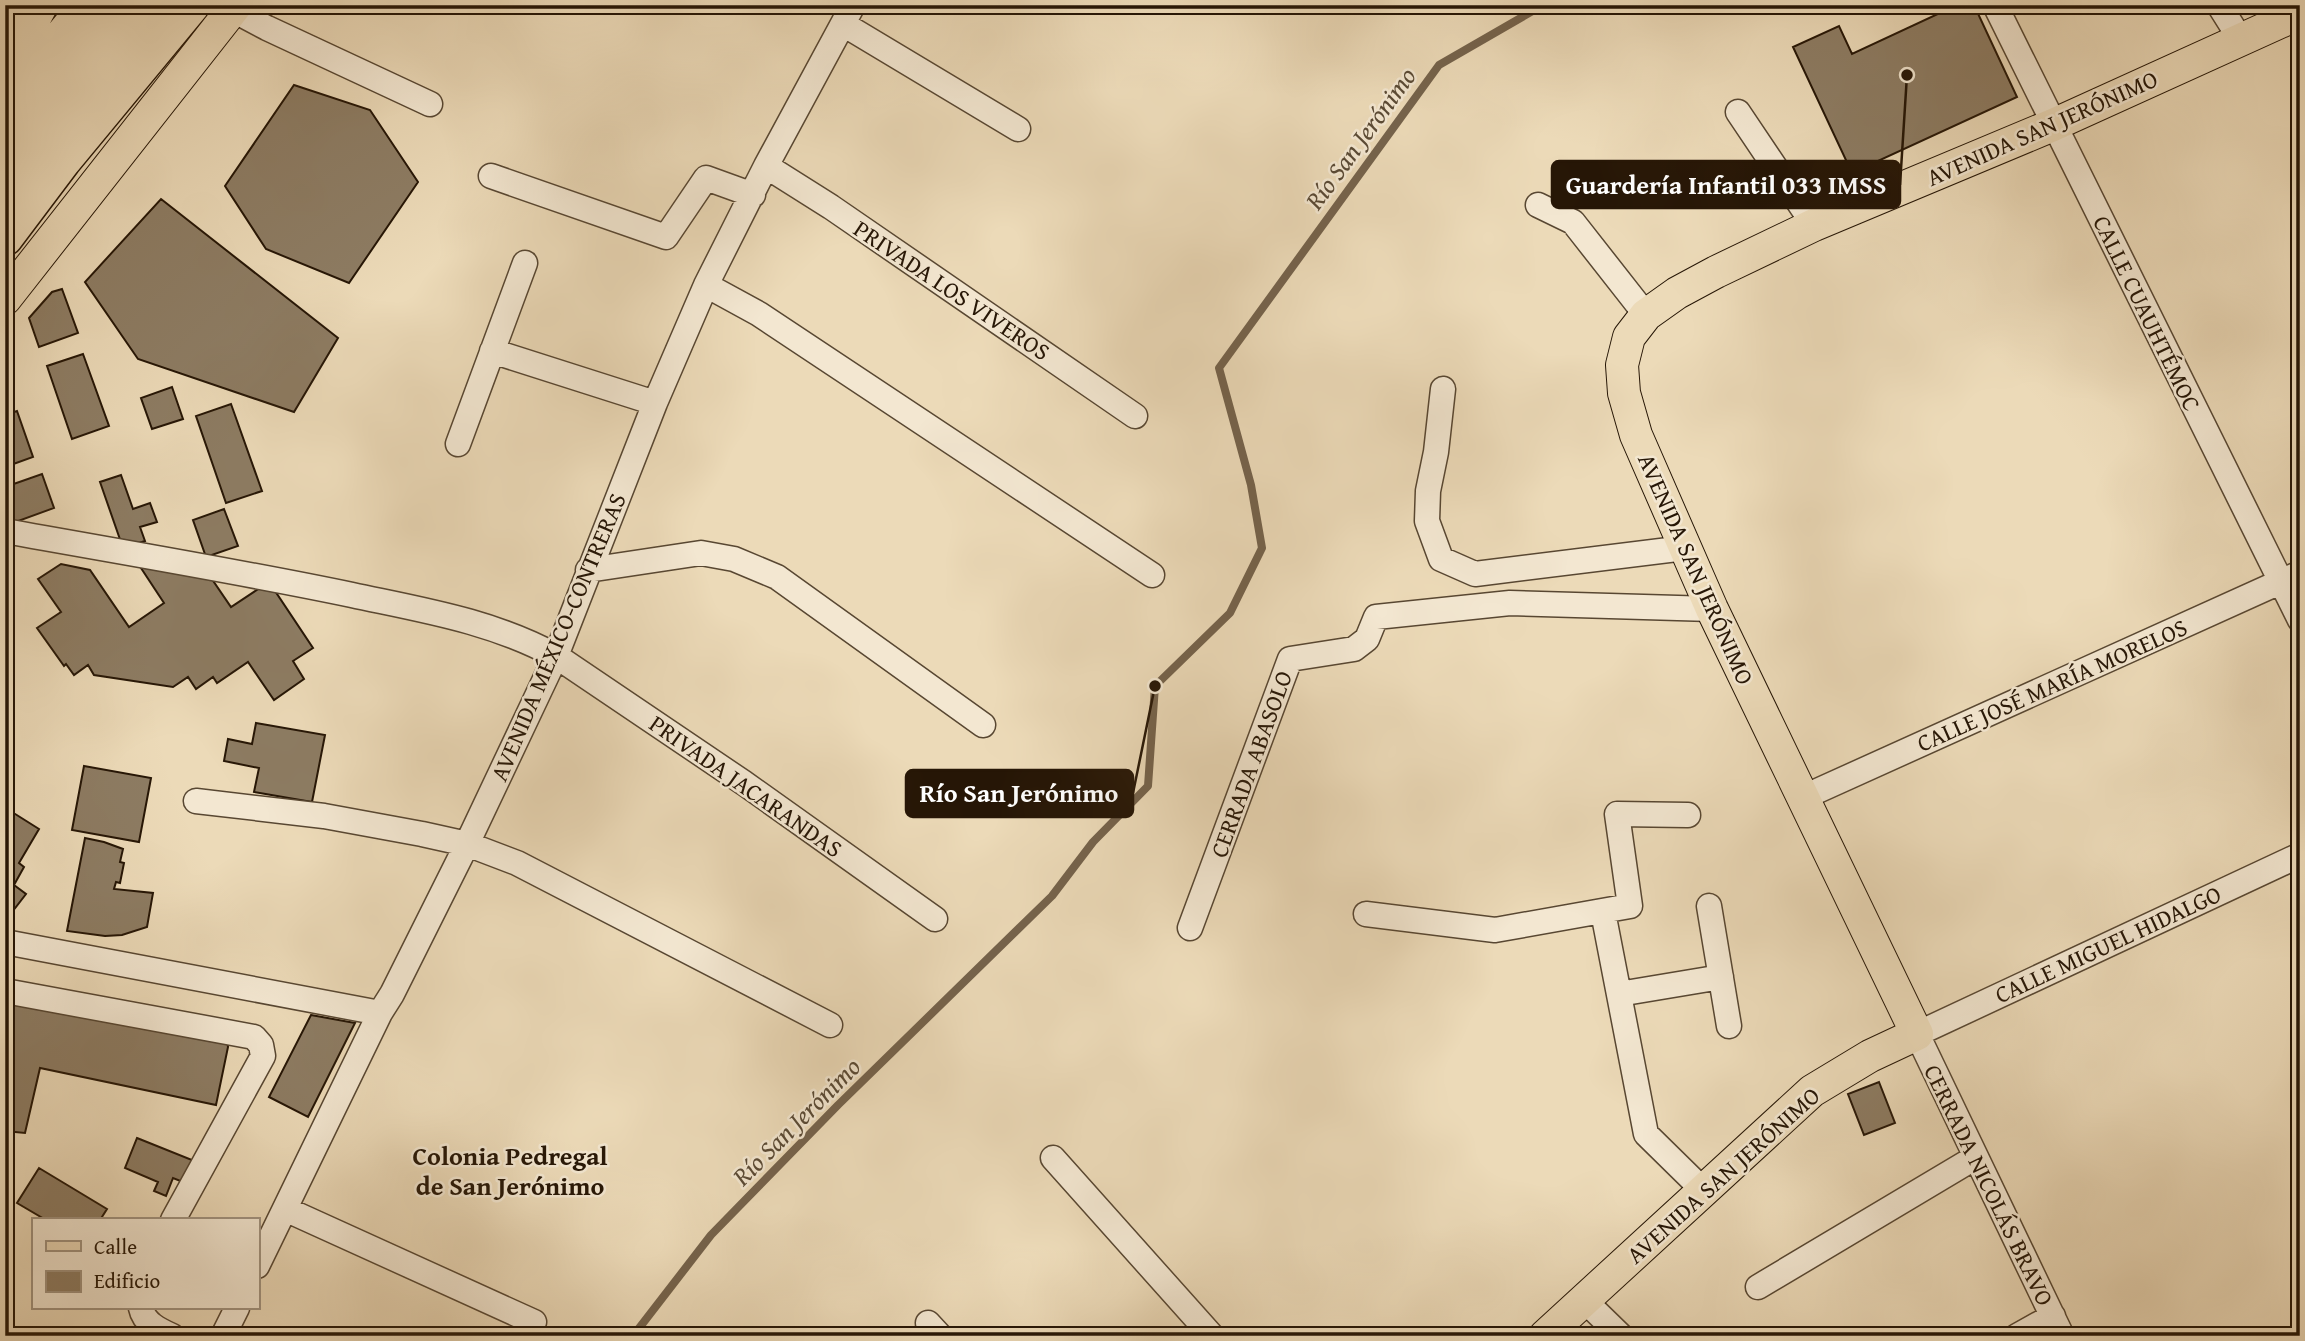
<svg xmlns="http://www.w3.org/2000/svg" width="2305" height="1341" font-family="'Gentium Book Plus',serif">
	<rect width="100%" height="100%" fill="#ecdab8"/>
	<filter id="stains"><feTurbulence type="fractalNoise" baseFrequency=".00286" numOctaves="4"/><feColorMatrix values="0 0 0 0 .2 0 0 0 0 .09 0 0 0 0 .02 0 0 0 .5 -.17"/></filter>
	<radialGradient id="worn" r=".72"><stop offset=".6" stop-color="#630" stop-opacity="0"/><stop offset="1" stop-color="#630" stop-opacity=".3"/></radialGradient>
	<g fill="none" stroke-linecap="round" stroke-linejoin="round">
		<!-- stream -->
		<path stroke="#75634c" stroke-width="8" d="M 633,1336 L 711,1235 L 838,1105 L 1052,896 L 1093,842 L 1148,786 L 1155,686 L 1230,613 L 1262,548 L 1251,485 L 1219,368 L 1439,65 L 1543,5"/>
	</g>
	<!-- building -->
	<path fill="#8d7c63" stroke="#261606" stroke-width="2" d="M 1957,5 L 1974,5 L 2017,97 L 1852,173 L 1793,47 L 1839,26 L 1852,54 Z
		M 294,85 L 370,110 L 418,182 L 349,283 L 266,249 L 225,186 Z
		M 161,199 L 338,338 L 294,412 L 138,359 L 85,282 Z
		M 62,289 L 78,333 L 39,347 L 29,318 L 52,292 Z
		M 83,354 L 109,426 L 72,439 L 47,366 Z
		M 5,372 L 13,395 L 9,396 L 12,404 L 5,406 Z
		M 172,387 L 183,419 L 152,429 L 141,398 Z
		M 231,404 L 262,491 L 226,503 L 196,416 Z
		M 17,411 L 33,457 L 5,467 L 5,415 Z
		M 42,474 L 54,508 L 10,524 L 5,511 L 5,487 Z
		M 121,475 L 133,509 L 150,503 L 157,522 L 140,527 L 145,541 L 123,548 L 100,482 Z
		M 224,509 L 238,546 L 206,557 L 193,520 Z
		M 137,562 L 205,569 L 231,607 L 269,582 L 313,648 L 293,661 L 304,679 L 274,700 L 248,662 L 217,683 L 213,677 L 196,689 L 188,677 L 173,687 L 94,675 L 88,665 L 74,675 L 66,664 L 64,666 L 37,628 L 61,612 L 38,579 L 61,564 L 90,570 L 129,627 L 164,603 Z
		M 256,723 L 325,735 L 312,802 L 254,792 L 259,768 L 224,761 L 228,739 L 252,744 Z
		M 84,766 L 151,778 L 139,842 L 72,830 Z
		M 12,812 L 39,829 L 19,863 L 24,867 L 14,885 L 26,894 L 9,916 L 5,914 L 5,821 Z
		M 85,838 L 104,842 L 123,849 L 120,862 L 124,863 L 120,883 L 116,882 L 114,889 L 153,893 L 147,927 L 122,935 L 105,936 L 67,931 Z
		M 5,1001 L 227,1040 L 228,1047 L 216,1105 L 40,1068 L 25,1133 L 5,1131 Z
		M 311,1015 L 355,1023 L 308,1117 L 269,1097 Z
		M 1879,1082 L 1895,1123 L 1864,1135 L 1848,1094 Z
		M 137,1138 L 197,1162 L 188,1184 L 173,1178 L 166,1196 L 154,1191 L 158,1182 L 125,1168 Z
		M 39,1168 L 107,1209 L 100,1220 L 46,1220 L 17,1203 Z"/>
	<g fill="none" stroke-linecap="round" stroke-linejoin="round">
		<defs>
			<path id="minor" d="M 1995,5 L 2300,620
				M 2219,5 L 2241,40
				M 233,10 L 267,28 L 430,104
				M 843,24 L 1018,129
				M 1738,112 L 1814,225
				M 766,166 L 831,207 L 1135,416
				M 491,176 L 666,237 L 706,178 L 753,195
				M 1538,205 L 1573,222 L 1646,315
				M 706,285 L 759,314 L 1152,575
				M 492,351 L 655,403
				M 1443,389 L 1436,452 L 1428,491 L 1427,521 L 1441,559 L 1475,574 L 1685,548
				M 458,444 L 525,263
				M 5,531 C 121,552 237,571 352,595 C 422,610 492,621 556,656 L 744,783 L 935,919
				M 588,570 L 701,553 L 734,559 L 777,577 L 983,725
				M 1804,797 L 2300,573
				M 196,801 L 324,816 L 422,834 L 467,844 L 517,863 L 830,1025
				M 1709,906 L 1729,1026
				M 1603,912 L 1646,1134 L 1704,1191
				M 1366,914 L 1495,930 L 1630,906 L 1617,814 L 1688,815
				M 1190,928 L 1290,659 L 1354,649 L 1367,639 L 1376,617 L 1510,603 L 1712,609
				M 5,942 L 380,1013
				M 5,991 L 254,1037 L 261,1045 L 263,1056 L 173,1220
				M 1619,994 L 1721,977
				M 1053,1158 L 1212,1336
				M 285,1209 L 534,1322
				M 257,1266 L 380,1013 L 392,994 L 467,844 L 556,656 L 655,403 L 706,285 L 766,166 L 853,5
				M 1758,1287 L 1976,1157
				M 1584,1300 L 1621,1336
				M 141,1308 C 144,1323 159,1330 172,1336
				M 928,1323 L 940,1336
				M 223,1336 L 237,1308
				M 2017,1336 L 2053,1316
				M 2062,1336 L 1917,1034 L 2300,855"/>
			<path id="major" d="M 5,299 L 236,5
				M 1545,1336 L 1812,1091 L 1870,1056 L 1917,1034 L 1712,609 L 1636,435 L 1624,393 L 1622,365 L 1629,337 L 1646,315 L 1677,293 L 1716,272 L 1814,225 L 2053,125 L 2300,13"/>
			<path id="highway" d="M 5,70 L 40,5
				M 5,105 L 88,5
				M 5,143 L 121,5
				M 5,192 L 159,5
				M 5,238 L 63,161 L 192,5"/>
		</defs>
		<!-- minor casing -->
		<use href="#minor" stroke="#584732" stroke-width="27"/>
		<!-- major casing -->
		<use href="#major" stroke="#261606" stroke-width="34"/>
		<!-- highway casing -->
		<use href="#highway" stroke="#261606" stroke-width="38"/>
		<!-- minor -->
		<use href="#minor" stroke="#f3e7d1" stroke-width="24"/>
		<!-- major -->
		<use href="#major" stroke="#ecdab8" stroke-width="32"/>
		<!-- highway -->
		<use href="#highway" stroke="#ecdab8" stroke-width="35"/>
	</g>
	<g text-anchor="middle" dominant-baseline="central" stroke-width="5" stroke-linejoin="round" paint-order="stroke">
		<!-- street labels -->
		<g font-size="24" fill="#261606" stroke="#f3e7d1">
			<text transform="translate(2042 128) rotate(-24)">AVENIDA SAN JERÓNIMO</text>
			<text transform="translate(952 290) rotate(34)">PRIVADA LOS VIVEROS</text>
			<text transform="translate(2147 313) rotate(64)">CALLE CUAUHTÉMOC</text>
			<text transform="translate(1696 569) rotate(66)">AVENIDA SAN JERÓNIMO</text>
			<text transform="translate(558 637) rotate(-67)">AVENIDA MÉXICO-CONTRERAS</text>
			<text transform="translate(2052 685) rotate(-24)">CALLE JOSÉ MARÍA MORELOS</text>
			<text transform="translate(1251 764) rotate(-70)">CERRADA ABASOLO</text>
			<text transform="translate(746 786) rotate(35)">PRIVADA JACARANDAS</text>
			<text transform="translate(2108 944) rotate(-25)">CALLE MIGUEL HIDALGO</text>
			<text transform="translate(1723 1175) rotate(-42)">AVENIDA SAN JERÓNIMO</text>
			<text transform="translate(1989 1185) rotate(64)">CERRADA NICOLÁS BRAVO</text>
		</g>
		<!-- water labels -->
		<g font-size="26" font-style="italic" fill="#5a4a35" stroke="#f3e7d1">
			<text transform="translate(1360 138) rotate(-54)">Río San Jerónimo</text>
			<text transform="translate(796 1121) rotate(-45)">Río San Jerónimo</text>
		</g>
		<!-- neighbourhood labels -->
		<g font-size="26" font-weight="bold" fill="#261606" stroke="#f3e7d1">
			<text x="510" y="1155">Colonia Pedregal<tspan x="510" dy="30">de San Jerónimo</tspan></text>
		</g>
	</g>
	<!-- callouts -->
	<path fill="none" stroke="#261606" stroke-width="2.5" d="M1907 75L1900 185M1155 686L1133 793"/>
	<g fill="#261606" stroke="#f3e7d1" stroke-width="2.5">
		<circle cx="1907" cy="75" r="7"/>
		<circle cx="1155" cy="686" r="7"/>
	</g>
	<g fill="#261606" stroke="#261606" stroke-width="2.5">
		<rect x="1552" y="161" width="348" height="47" rx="7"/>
		<rect x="906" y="770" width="227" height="47" rx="7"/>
	</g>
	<g font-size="26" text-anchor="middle" font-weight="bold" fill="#fff">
		<text x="1726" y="194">Guardería Infantil 033 IMSS</text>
		<text x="1019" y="802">Río San Jerónimo</text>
	</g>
	<!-- margin -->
	<rect width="2305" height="1341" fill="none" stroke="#ecdab8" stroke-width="28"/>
	<rect x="7" y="7" width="2291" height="1327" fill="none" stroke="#261606" stroke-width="3.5"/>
	<rect x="14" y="14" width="2277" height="1313" fill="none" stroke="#261606" stroke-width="2"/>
	<!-- legend -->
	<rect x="32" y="1218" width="228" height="91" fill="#f3e7d1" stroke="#a19380" stroke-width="2"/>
	<rect x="46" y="1241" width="35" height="10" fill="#ecdab8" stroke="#a19380" stroke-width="2"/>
	<text x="94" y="1254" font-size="21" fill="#261606">Calle</text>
	<rect x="46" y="1271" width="35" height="21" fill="#8d7c63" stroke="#a19380" stroke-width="2"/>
	<text x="94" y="1288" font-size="21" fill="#261606">Edificio</text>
	<rect width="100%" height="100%" filter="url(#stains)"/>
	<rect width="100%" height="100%" fill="url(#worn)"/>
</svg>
